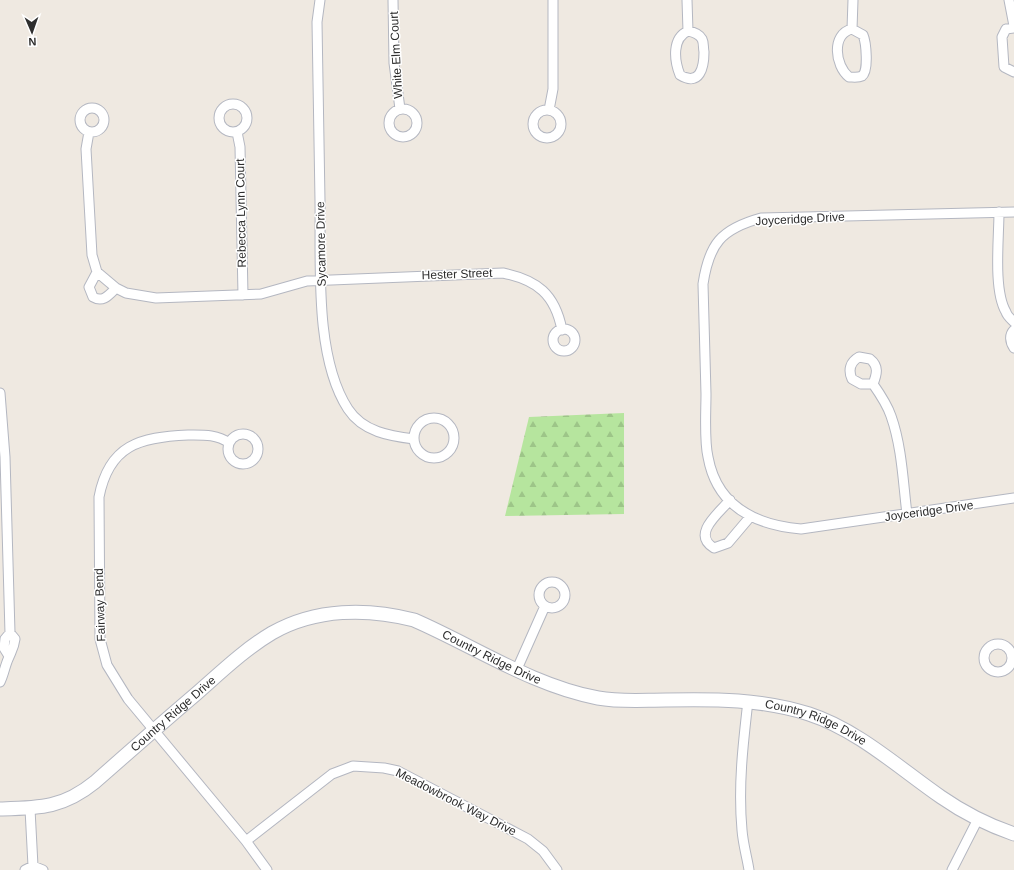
<svg xmlns="http://www.w3.org/2000/svg" width="1014" height="870" font-family="Arial,sans-serif">
	<defs>
		<pattern id="forest-firs" width="22" height="20" patternUnits="userSpaceOnUse"><rect width="22" height="20" fill="#b6e59e"/><path d="M5 1l3.5 6h-7zM16 11l3.5 6h-7z" fill="#9dc588"/></pattern>
	</defs>
	<rect width="100%" height="100%" fill="#efe9e1"/>
	<!-- forest -->
	<path fill="url(#forest-firs)" d="M 624,413 L 624,514 L 505,516 L 529,417 Z"/>
	<g fill="none" stroke-linecap="round" stroke-linejoin="round">
		<defs>
			<path id="street" d="M 320,0 L 317,22 C 318,81 319,141 320,201 C 321,262 314,357 348,409 C 363,432 390,436 414,439
				M 393,0 L 394,63 L 400,109
				M 687,0 L 688,31
				M 1009,0 L 1014,26
				M 1014,28 L 1006,29 L 1002,37 L 1004,67 L 1014,72
				M 852,29 L 863,35 C 866,42 869,71 862,76 C 858,78 853,77 849,77 C 835,66 831,34 852,29 Z
				M 852,29 L 853,0
				M 688,31 C 694,32 699,34 702,39 C 704,43 703,47 704,52 C 704,67 700,87 680,75 C 674,60 672,38 688,31 Z
				M219 118a14 14 0 1 1 28 0a14 14 0 1 1-28 0Z
				M80 120a12 12 0 1 1 24 0a12 12 0 1 1-24 0Z
				M389 123a14 14 0 1 1 28 0a14 14 0 1 1-28 0Z
				M 549,110 L 553,89 L 553,0
				M533 124a14 14 0 1 1 28 0a14 14 0 1 1-28 0Z
				M 89,132 L 86,149 L 92,255 L 97,272 L 116,288 L 126,293 L 156,298 L 261,294 L 307,281 L 503,273 C 537,280 555,294 562,330
				M 237,132 L 240,147 L 243,295
				M 999,212 C 999,238 993,290 1006,312 C 1007,316 1011,319 1014,322
				M 1014,212 L 761,218 C 721,229 709,244 703,284 C 704,321 705,357 706,394 C 706,412 704,440 708,457 C 717,507 756,525 801,529 L 1014,498
				M 97,272 L 89,287 L 93,297 C 103,303 109,295 116,288
				M553 340a11 11 0 1 1 22 0a11 11 0 1 1-22 0Z
				M 1014,330 C 1009,335 1010,342 1014,348
				M 859,357 L 870,359 C 879,366 877,374 873,384 L 861,384 L 852,379 C 848,370 850,362 859,357 Z
				M 873,384 C 880,394 887,404 891,416 C 902,447 903,482 907,514
				M 0,393 L 5,457 L 10,633 L 15,639 C 14,647 12,650 9,657 C 5,665 4,674 0,682
				M414 438a20 20 0 1 1 40 0a20 20 0 1 1-40 0Z
				M228 449a15 15 0 1 1 30 0a15 15 0 1 1-30 0Z
				M 229,443 C 217,434 202,435 188,435 C 140,437 109,445 99,497 L 100,639 L 107,665 L 128,699 L 246,841 L 267,870
				M 730,500 C 719,513 691,534 714,548 L 728,543 L 750,517
				M539 595a13 13 0 1 1 26 0a13 13 0 1 1-26 0Z
				M984 658a14 14 0 1 1 28 0a14 14 0 1 1-28 0Z
				M 9,656 L 4,648 L 5,639 L 10,633
				M 517,669 L 545,606
				M 748,701 C 743,744 738,787 742,830 C 743,844 747,857 749,870
				M 30,809 L 33,866
				M 246,841 L 332,774 L 353,766 L 384,768 L 398,771 L 528,839 L 543,851 L 557,870
				M 25,870 L 33,866 L 43,870
				M 952,870 L 978,819"/>
			<g id="secondary">
				<path id="s1" d="M 0,809 C 40,808 63,808 95,782 C 129,752 162,723 196,694 C 220,673 245,649 272,633 C 316,608 368,608 414,620 C 474,646 533,686 598,698 C 620,702 643,700 666,700 C 715,699 762,699 809,714 C 858,730 899,768 941,797 C 964,813 988,825 1014,834"/>
			</g>
		</defs>
		<!-- street casing -->
		<use href="#street" stroke="#b4b7c1" stroke-width="11"/>
		<!-- secondary casing -->
		<use href="#secondary" stroke="#b4b7c1" stroke-width="15"/>
		<!-- street -->
		<use href="#street" stroke="#fff" stroke-width="9"/>
		<!-- secondary -->
		<use href="#secondary" stroke="#fff" stroke-width="13"/>
	</g>
	<g text-anchor="middle" dominant-baseline="central" stroke-width="3" stroke-linejoin="round" paint-order="stroke">
		<!-- street labels -->
		<g font-size="12" fill="#2e2e2e" stroke="#fff">
			<text transform="translate(396 55) rotate(-93)">White Elm Court</text>
			<text transform="translate(241 213) rotate(-91)">Rebecca Lynn Court</text>
			<text transform="translate(800 219) rotate(-3)">Joyceridge Drive</text>
			<text transform="translate(321 244) rotate(-91)">Sycamore Drive</text>
			<text transform="translate(457 274) rotate(-2)">Hester Street</text>
			<text transform="translate(929 511) rotate(-8)">Joyceridge Drive</text>
			<text transform="translate(100 605) rotate(-92)">Fairway Bend</text>
			<text stroke="none"><textPath href="#s1" startOffset="565">Country Ridge Drive</textPath></text>
			<text stroke="none"><textPath href="#s1" startOffset="205">Country Ridge Drive</textPath></text>
			<text stroke="none"><textPath href="#s1" startOffset="901">Country Ridge Drive</textPath></text>
			<text transform="translate(456 802) rotate(27)">Meadowbrook Way Drive</text>
		</g>
	</g>
	<!-- north arrow -->
	<g transform="translate(32 32) rotate(178)" stroke="#ffffff" stroke-width="3" paint-order="stroke">
	<path d="M0-3L7 15L0 10L-7 15Z" fill="#2e2e2e"/>
	<text y="-6" font-size="11" font-weight="bold" text-anchor="middle" fill="#2e2e2e">N</text>
	</g>
</svg>
